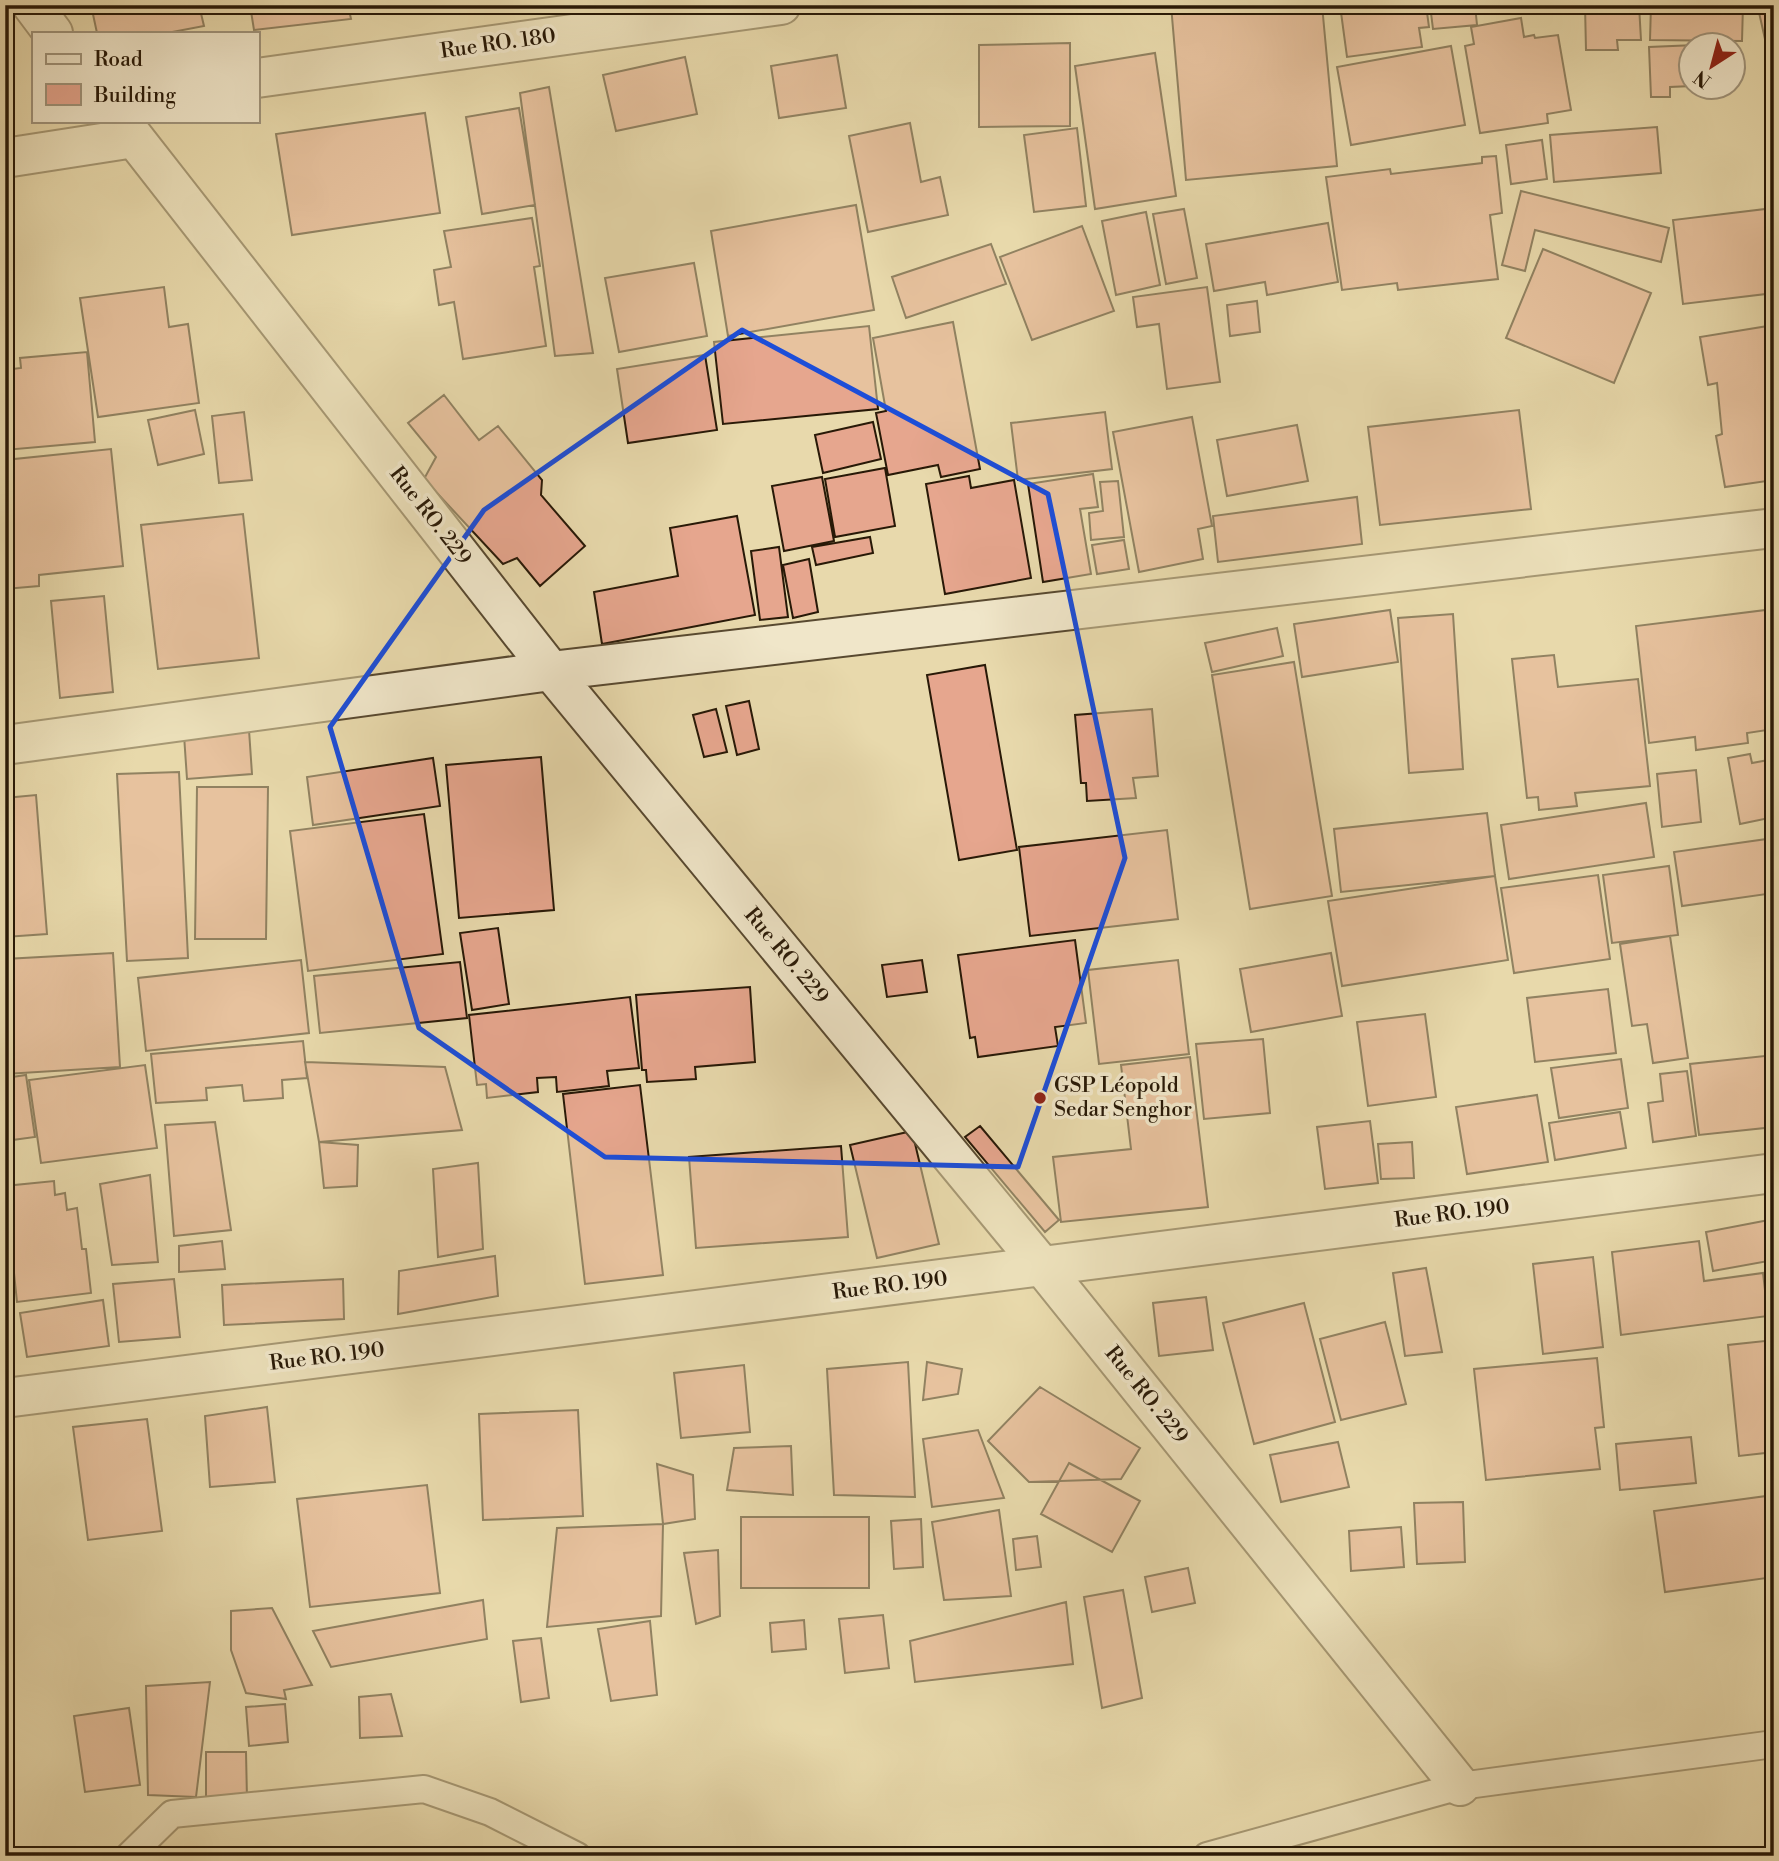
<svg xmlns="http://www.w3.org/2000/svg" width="1779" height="1861" font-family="'Libre Bodoni',serif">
	<rect width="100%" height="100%" fill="#e8d9ac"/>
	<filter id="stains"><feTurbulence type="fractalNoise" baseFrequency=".00286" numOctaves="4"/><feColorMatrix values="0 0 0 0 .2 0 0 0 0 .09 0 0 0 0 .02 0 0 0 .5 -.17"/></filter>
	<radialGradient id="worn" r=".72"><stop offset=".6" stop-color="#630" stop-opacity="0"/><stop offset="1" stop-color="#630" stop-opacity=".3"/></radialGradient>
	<!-- building -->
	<path fill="#e6a68e" stroke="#281907" stroke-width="2" d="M 91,5 L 199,5 L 204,26 L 167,33 L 97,33 Z
		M 250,5 L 348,5 L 351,19 L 254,30 Z
		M 357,5 L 399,5 L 359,12 Z
		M 1171,5 L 1322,5 L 1337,166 L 1186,180 Z
		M 1340,5 L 1426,5 L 1429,27 L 1419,28 L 1422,47 L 1347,57 Z
		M 1430,5 L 1475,5 L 1477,25 L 1433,29 Z
		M 1585,5 L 1639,5 L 1641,40 L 1617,40 L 1618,50 L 1586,50 Z
		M 1651,5 L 1743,5 L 1742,41 L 1650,40 Z
		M 1774,5 L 1774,79 L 1758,8 Z
		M 1521,18 L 1524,37 L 1534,35 L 1535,38 L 1558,35 L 1571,110 L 1547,114 L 1548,123 L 1480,133 L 1465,46 L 1474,44 L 1471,27 Z
		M 1070,43 L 1070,126 L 979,127 L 979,45 Z
		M 1720,44 L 1692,46 L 1692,86 L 1670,87 L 1670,97 L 1651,97 L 1649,47 Z
		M 1451,46 L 1465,125 L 1351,145 L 1337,67 Z
		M 1155,53 L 1176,196 L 1095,209 L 1075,66 Z
		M 837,55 L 846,108 L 779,118 L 771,66 Z
		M 685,57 L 697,114 L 616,131 L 603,75 Z
		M 549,87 L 593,353 L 555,356 L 520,93 Z
		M 519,108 L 535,205 L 482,214 L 466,117 Z
		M 425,113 L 440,213 L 292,235 L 276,134 Z
		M 910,123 L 921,182 L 940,177 L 948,215 L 868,232 L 849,136 Z
		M 1657,127 L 1661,173 L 1554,182 L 1550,135 Z
		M 1077,128 L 1086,206 L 1034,212 L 1024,135 Z
		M 1542,140 L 1547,179 L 1511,184 L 1506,145 Z
		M 1496,156 L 1502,213 L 1490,215 L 1498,279 L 1398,290 L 1397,283 L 1342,290 L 1326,177 L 1390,169 L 1391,174 L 1482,163 L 1482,157 Z
		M 1521,191 L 1669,228 L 1661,262 L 1535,230 L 1525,271 L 1502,265 Z
		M 856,205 L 874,310 L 728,336 L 711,231 Z
		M 1774,208 L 1774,293 L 1683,304 L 1673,220 Z
		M 1184,209 L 1197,278 L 1166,284 L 1153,214 Z
		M 1146,212 L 1160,285 L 1116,295 L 1102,221 Z
		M 532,218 L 540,266 L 534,267 L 546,346 L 463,359 L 454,302 L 439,305 L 434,270 L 451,267 L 444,231 Z
		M 1328,223 L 1338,282 L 1267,295 L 1265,282 L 1214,291 L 1206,244 Z
		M 1082,226 L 1114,311 L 1032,340 L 1000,257 Z
		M 991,244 L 1006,284 L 906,318 L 892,277 Z
		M 1543,249 L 1651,293 L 1614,383 L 1506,338 Z
		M 694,263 L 707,336 L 619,352 L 605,278 Z
		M 164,287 L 169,327 L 188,324 L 199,403 L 98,417 L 80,298 Z
		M 1207,287 L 1220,382 L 1167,389 L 1159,324 L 1137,327 L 1133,297 Z
		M 1257,301 L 1260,332 L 1230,336 L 1227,305 Z
		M 953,322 L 980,469 L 941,477 L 938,465 L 888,475 L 876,413 L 886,411 L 873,338 Z
		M 1774,325 L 1774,480 L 1725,487 L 1716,436 L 1722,434 L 1717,383 L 1708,385 L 1700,337 Z
		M 869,326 L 878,409 L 723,424 L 714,342 Z
		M 87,352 L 95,442 L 5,450 L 5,370 L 21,368 L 20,358 Z
		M 705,355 L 717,430 L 628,443 L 617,369 Z
		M 444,395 L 479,440 L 498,426 L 542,480 L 541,495 L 585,546 L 540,586 L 517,558 L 503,564 L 424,479 L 436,457 L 408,423 Z
		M 195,410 L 204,454 L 158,465 L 148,420 Z
		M 1519,410 L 1531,509 L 1380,525 L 1368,427 Z
		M 244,412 L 252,480 L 219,483 L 212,416 Z
		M 1105,412 L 1112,469 L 1018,480 L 1011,423 Z
		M 1192,417 L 1212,526 L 1198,529 L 1203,559 L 1139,572 L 1113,432 Z
		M 873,422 L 881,459 L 823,473 L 815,435 Z
		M 1297,425 L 1308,481 L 1227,496 L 1217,440 Z
		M 111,449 L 123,566 L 39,575 L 39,586 L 5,589 L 5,460 Z
		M 885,468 L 895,526 L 835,537 L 825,479 Z
		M 1093,474 L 1098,507 L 1080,509 L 1091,574 L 1043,582 L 1028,484 Z
		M 969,476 L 971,488 L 1014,480 L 1031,578 L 945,594 L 926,484 Z
		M 822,477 L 834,541 L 784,551 L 772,486 Z
		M 1118,481 L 1124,537 L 1091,540 L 1089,513 L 1103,511 L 1100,482 Z
		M 1357,497 L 1362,544 L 1218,562 L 1213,516 Z
		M 243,514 L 259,658 L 158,669 L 141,525 Z
		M 737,516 L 755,615 L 602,644 L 594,592 L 678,576 L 670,528 Z
		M 870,537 L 873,553 L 816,565 L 812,547 Z
		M 1124,540 L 1129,569 L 1097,574 L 1092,545 Z
		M 779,547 L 788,617 L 760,620 L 751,551 Z
		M 809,559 L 818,612 L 793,618 L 783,565 Z
		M 104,596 L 113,692 L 60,698 L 51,601 Z
		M 1774,609 L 1774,729 L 1747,733 L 1748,743 L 1696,750 L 1695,737 L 1649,743 L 1636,626 Z
		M 1390,610 L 1398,662 L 1302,677 L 1294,624 Z
		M 1453,614 L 1463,769 L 1409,773 L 1398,618 Z
		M 1277,628 L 1283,656 L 1212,672 L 1205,643 Z
		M 1554,655 L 1558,687 L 1638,679 L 1650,786 L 1575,793 L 1577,806 L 1539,810 L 1538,797 L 1527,798 L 1512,659 Z
		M 1294,662 L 1332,896 L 1250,909 L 1212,675 Z
		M 985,665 L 1017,850 L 959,860 L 927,675 Z
		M 749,701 L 759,749 L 737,755 L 726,706 Z
		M 716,709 L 727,752 L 704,757 L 693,715 Z
		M 1152,709 L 1158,776 L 1133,778 L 1136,798 L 1087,801 L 1086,783 L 1081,783 L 1075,715 Z
		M 249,730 L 252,774 L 187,779 L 184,735 Z
		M 1750,754 L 1752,763 L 1774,759 L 1774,817 L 1740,824 L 1728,758 Z
		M 541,757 L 554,910 L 459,918 L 446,765 Z
		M 433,758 L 440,806 L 313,825 L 307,777 Z
		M 1696,770 L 1701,822 L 1662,827 L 1657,774 Z
		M 179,772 L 188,958 L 127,961 L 117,774 Z
		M 197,787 L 268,787 L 266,939 L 195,939 Z
		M 36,795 L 47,934 L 5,937 L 5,798 Z
		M 1646,803 L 1654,857 L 1509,879 L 1501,825 Z
		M 1487,813 L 1495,876 L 1341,892 L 1334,829 Z
		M 424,814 L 443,954 L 308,971 L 290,831 Z
		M 1167,830 L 1178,919 L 1030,936 L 1019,847 Z
		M 1774,838 L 1774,893 L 1682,906 L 1674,852 Z
		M 1669,866 L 1678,935 L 1612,943 L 1603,875 Z
		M 1598,875 L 1610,959 L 1514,973 L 1501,888 Z
		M 1495,876 L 1508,960 L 1342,986 L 1328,901 Z
		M 498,928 L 509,1004 L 472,1010 L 460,933 Z
		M 1670,936 L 1688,1058 L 1653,1063 L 1647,1024 L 1632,1026 L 1620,944 Z
		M 1075,940 L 1086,1023 L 1055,1027 L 1058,1046 L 978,1057 L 975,1037 L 970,1038 L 958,955 Z
		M 113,953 L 120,1067 L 5,1074 L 5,959 Z
		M 1331,953 L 1342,1016 L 1251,1032 L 1240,969 Z
		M 301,960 L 309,1033 L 146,1051 L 138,978 Z
		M 922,960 L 927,992 L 887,997 L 882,965 Z
		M 1178,960 L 1189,1054 L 1099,1064 L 1088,970 Z
		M 460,962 L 467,1018 L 320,1033 L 314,976 Z
		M 750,987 L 755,1062 L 695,1067 L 696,1079 L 647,1082 L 646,1070 L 642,1070 L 636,995 Z
		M 1608,989 L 1616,1053 L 1535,1062 L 1527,998 Z
		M 630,997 L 639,1068 L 607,1071 L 609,1086 L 557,1092 L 556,1077 L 537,1078 L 538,1092 L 487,1098 L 486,1084 L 477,1085 L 469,1015 Z
		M 1425,1014 L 1436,1097 L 1368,1106 L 1357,1022 Z
		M 1263,1039 L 1270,1113 L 1204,1119 L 1196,1044 Z
		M 303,1041 L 307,1078 L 282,1080 L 283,1098 L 244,1101 L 242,1085 L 206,1088 L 207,1100 L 156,1103 L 151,1054 Z
		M 1774,1055 L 1774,1127 L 1699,1135 L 1690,1064 Z
		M 1190,1057 L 1208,1207 L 1061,1222 L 1053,1157 L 1131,1149 L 1121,1065 Z
		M 1621,1059 L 1628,1108 L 1559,1118 L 1551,1068 Z
		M 305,1062 L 445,1067 L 462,1130 L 319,1142 Z
		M 145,1065 L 157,1148 L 41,1163 L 29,1080 Z
		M 1687,1071 L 1696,1136 L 1653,1142 L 1648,1103 L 1663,1101 L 1660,1074 Z
		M 26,1075 L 35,1137 L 5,1141 L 5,1078 Z
		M 640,1085 L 663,1275 L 585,1284 L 563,1094 Z
		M 1537,1095 L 1548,1162 L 1467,1174 L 1456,1107 Z
		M 1620,1112 L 1626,1148 L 1555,1160 L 1549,1123 Z
		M 1370,1121 L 1378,1183 L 1325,1189 L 1317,1127 Z
		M 215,1122 L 231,1230 L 174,1236 L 165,1125 Z
		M 980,1126 L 1059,1220 L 1045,1232 L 965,1137 Z
		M 912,1131 L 939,1244 L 877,1258 L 850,1145 Z
		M 319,1142 L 358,1145 L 357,1186 L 324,1188 Z
		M 1412,1142 L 1414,1178 L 1381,1179 L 1378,1144 Z
		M 841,1146 L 848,1237 L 696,1248 L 689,1157 Z
		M 478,1163 L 483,1249 L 438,1257 L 433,1169 Z
		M 150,1175 L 158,1262 L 112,1265 L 100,1184 Z
		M 54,1181 L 55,1195 L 65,1193 L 67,1210 L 77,1208 L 82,1249 L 86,1249 L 91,1293 L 17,1302 L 5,1186 Z
		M 1774,1219 L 1774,1260 L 1713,1271 L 1706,1232 Z
		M 222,1241 L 225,1269 L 179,1272 L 179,1246 Z
		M 1699,1241 L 1704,1281 L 1763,1273 L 1768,1316 L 1621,1335 L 1612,1252 Z
		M 495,1256 L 498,1296 L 398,1314 L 399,1271 Z
		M 1593,1257 L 1603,1347 L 1543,1354 L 1533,1264 Z
		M 1426,1268 L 1442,1352 L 1405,1356 L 1393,1273 Z
		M 174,1279 L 180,1337 L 119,1342 L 113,1284 Z
		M 343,1279 L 344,1319 L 224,1325 L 222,1285 Z
		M 1206,1297 L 1213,1350 L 1159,1356 L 1153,1303 Z
		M 103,1300 L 109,1346 L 27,1357 L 20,1313 Z
		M 1304,1303 L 1335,1422 L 1254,1444 L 1223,1323 Z
		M 1385,1322 L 1406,1404 L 1341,1420 L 1320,1339 Z
		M 1774,1340 L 1774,1452 L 1739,1456 L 1728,1345 Z
		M 1597,1358 L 1604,1427 L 1595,1428 L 1600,1469 L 1486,1480 L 1474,1369 Z
		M 908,1362 L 915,1497 L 834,1495 L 827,1369 Z
		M 927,1362 L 962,1369 L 958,1394 L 923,1400 Z
		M 744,1365 L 750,1432 L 681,1438 L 674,1373 Z
		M 1040,1387 L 1140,1448 L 1121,1479 L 1029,1482 L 988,1441 Z
		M 267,1407 L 275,1482 L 210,1487 L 205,1416 Z
		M 578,1410 L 583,1516 L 483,1520 L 479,1414 Z
		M 147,1419 L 162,1531 L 88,1540 L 73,1427 Z
		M 978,1430 L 1004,1498 L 932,1507 L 923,1439 Z
		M 1691,1437 L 1696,1483 L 1620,1490 L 1616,1444 Z
		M 1338,1442 L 1349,1487 L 1281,1502 L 1270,1455 Z
		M 791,1446 L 793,1495 L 727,1490 L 734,1448 Z
		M 1069,1463 L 1140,1501 L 1112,1552 L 1041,1514 Z
		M 657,1464 L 693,1475 L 695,1519 L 663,1524 Z
		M 427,1485 L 440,1593 L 310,1607 L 297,1499 Z
		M 1774,1495 L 1774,1577 L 1665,1592 L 1654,1511 Z
		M 1463,1502 L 1465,1562 L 1417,1564 L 1414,1503 Z
		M 999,1510 L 1011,1596 L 944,1600 L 932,1522 Z
		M 741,1517 L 869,1517 L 869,1588 L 741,1588 Z
		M 921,1519 L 923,1567 L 894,1569 L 891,1521 Z
		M 663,1524 L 661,1616 L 547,1627 L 557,1528 Z
		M 1401,1527 L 1404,1567 L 1351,1571 L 1349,1531 Z
		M 1037,1536 L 1041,1567 L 1016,1570 L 1013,1539 Z
		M 718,1550 L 720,1616 L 696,1624 L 684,1553 Z
		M 1188,1568 L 1195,1603 L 1152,1612 L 1145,1577 Z
		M 1123,1590 L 1142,1698 L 1102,1708 L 1084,1597 Z
		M 483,1600 L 487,1639 L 331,1667 L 313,1631 Z
		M 1066,1602 L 1073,1664 L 915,1682 L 910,1641 Z
		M 272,1608 L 312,1685 L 284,1690 L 286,1699 L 246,1693 L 231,1650 L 231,1611 Z
		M 883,1615 L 889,1668 L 845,1673 L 839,1619 Z
		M 804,1620 L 806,1649 L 772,1652 L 770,1623 Z
		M 650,1621 L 657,1695 L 611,1701 L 598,1629 Z
		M 541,1638 L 549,1698 L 521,1702 L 513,1641 Z
		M 210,1682 L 196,1797 L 148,1795 L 146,1686 Z
		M 391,1694 L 402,1736 L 360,1738 L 359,1697 Z
		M 285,1704 L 288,1742 L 249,1746 L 246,1707 Z
		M 129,1708 L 140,1785 L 85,1792 L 74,1716 Z
		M 206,1752 L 246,1752 L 247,1799 L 206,1800 Z"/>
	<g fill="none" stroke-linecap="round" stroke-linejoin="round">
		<defs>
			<path id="service" d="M 129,1856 L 172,1814 L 424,1789 L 490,1812 L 577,1856
				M 1207,1856 L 1460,1786 L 1774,1744"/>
			<path id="minor" d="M 32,5 L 53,33
				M 257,78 L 781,5
				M 121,121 L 551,671 L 1042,1266 L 1460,1786
				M 5,158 L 134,138
				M 5,745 L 551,671 L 1774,528
				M 5,1398 L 1774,1173"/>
		</defs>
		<!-- service casing -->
		<use href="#service" stroke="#584930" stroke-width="30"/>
		<!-- minor casing -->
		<use href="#minor" stroke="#584930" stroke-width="42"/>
		<!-- service -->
		<use href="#service" stroke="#f0e6c9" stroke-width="26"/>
		<!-- minor -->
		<use href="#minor" stroke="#f0e6c9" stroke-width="38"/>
	</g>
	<!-- marked area -->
	<path d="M0 0H1779V1861H0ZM 742,330 L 1048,494 L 1125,858 L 1018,1167 L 605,1157 L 419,1028 L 330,727 L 484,510 Z" fill="#e8d9ac" fill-opacity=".55" fill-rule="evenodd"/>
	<path fill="none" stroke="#1d4ed8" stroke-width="5" stroke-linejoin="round" d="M 742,330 L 1048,494 L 1125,858 L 1018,1167 L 605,1157 L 419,1028 L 330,727 L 484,510 Z"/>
	<!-- markers -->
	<circle fill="#8f2418" stroke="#f0e6c9" stroke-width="2.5" cx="1040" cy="1098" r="7"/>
	<g text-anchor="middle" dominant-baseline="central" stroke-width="7" stroke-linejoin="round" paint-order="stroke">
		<!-- street labels -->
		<g font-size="21" fill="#281907" stroke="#f0e6c9">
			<text transform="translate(498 44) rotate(-8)">Rue RO. 180</text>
			<text transform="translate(430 516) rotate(52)">Rue RO. 229</text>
			<text transform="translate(786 956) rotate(50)">Rue RO. 229</text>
			<text transform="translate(1452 1214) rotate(-7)">Rue RO. 190</text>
			<text transform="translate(890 1286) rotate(-7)">Rue RO. 190</text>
			<text transform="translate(327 1357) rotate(-7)">Rue RO. 190</text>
			<text transform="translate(1146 1395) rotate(51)">Rue RO. 229</text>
		</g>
		<!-- poi labels -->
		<g font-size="21" fill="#281907" stroke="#f0e6c9" text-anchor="start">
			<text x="1054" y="1086">GSP Léopold<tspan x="1054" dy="24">Sedar Senghor</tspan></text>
		</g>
	</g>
	<!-- margin -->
	<rect width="1779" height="1861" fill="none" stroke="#e8d9ac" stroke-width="28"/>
	<rect x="7" y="7" width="1765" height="1847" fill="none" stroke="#281907" stroke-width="3.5"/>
	<rect x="14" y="14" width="1751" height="1833" fill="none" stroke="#281907" stroke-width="2"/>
	<!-- legend -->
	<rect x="32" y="32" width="228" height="91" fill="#f0e6c9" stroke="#a0947b" stroke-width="2"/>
	<rect x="46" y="54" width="35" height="10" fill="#f0e6c9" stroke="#a0947b" stroke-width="2"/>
	<text x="94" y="66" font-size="21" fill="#281907">Road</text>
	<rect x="46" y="84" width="35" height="21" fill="#e6a68e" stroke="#a0947b" stroke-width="2"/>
	<text x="94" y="102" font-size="21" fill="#281907">Building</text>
	<!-- north arrow -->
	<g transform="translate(1712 66) rotate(216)"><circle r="33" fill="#f0e6c9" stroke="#a0947b" stroke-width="2"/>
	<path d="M0-5L12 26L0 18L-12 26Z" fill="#8f2418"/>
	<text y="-10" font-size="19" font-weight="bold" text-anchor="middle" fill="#281907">N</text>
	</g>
	<rect width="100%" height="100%" filter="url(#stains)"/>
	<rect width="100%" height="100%" fill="url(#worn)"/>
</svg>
